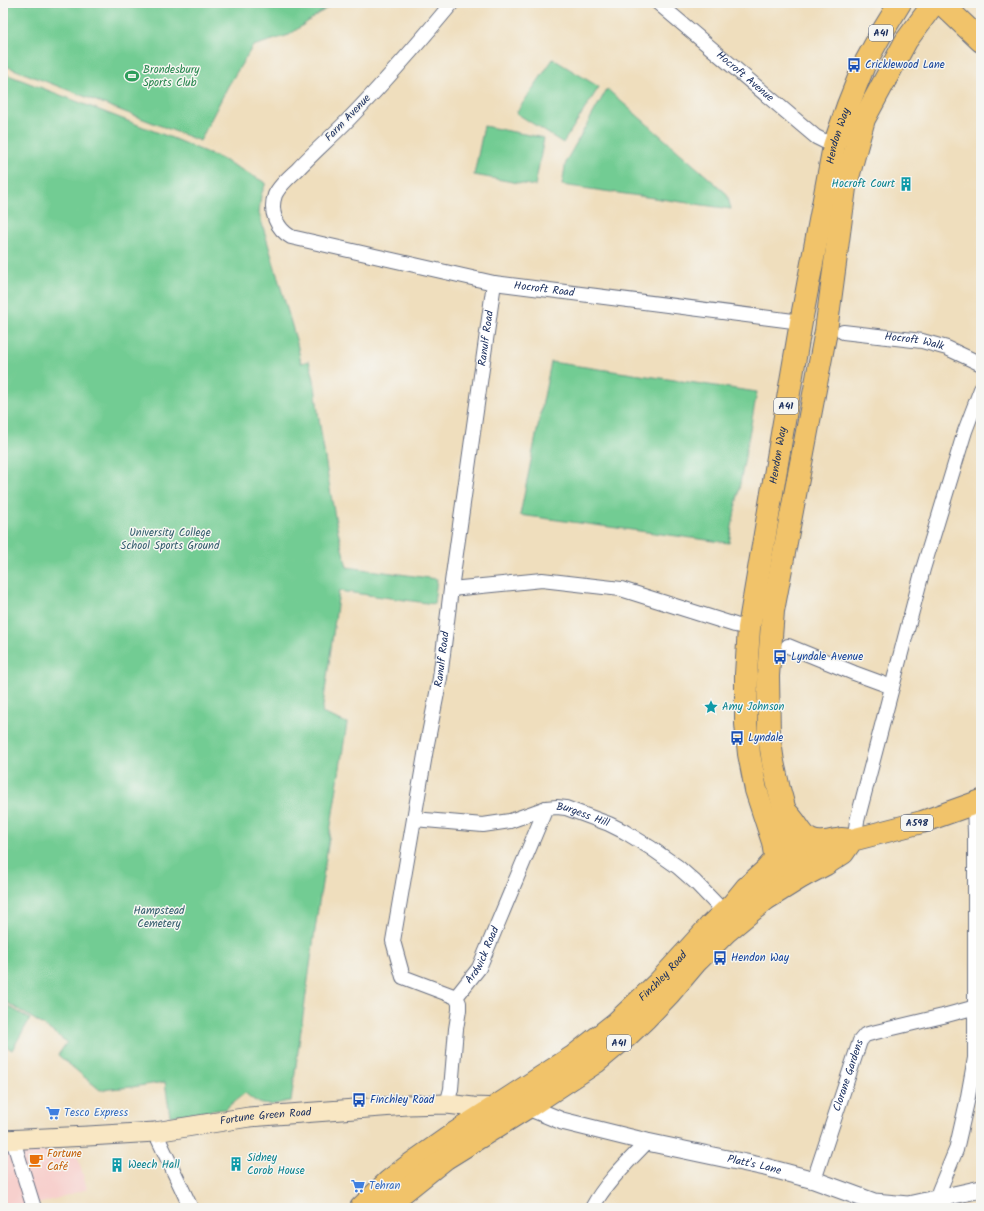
<svg xmlns="http://www.w3.org/2000/svg" width="984" height="1211" font-family="Kalam,sans-serif">
	<rect width="100%" height="100%" fill="#f6f6f2"/>
	<filter id="ink" filterUnits="userSpaceOnUse"><feTurbulence type="fractalNoise" baseFrequency=".025" numOctaves="2"/><feDisplacementMap in="SourceGraphic" scale="8" xChannelSelector="R" yChannelSelector="G"/><feConvolveMatrix kernelMatrix="1 2 1 2 8 2 1 2 1" color-interpolation-filters="sRGB"/></filter>
	<filter id="wash" filterUnits="userSpaceOnUse"><feTurbulence type="fractalNoise" baseFrequency=".012" numOctaves="4" result="noise"/><feDisplacementMap in="SourceGraphic" scale="16" xChannelSelector="R" yChannelSelector="G"/><feGaussianBlur stdDeviation="0.9" result="paint"/><feColorMatrix in="noise" values="0 0 0 0 0 0 0 0 0 0 0 0 0 0 0 0 0 1.4 0 .05"/><feComposite in="paint" operator="in"/></filter>
	<g filter="url(#wash)">
		<rect width="100%" height="100%" fill="#efdebd"/>
		<!-- built -->
		<path fill="#f7d0cd" d="M 76,1151 L 87,1189 L 42,1203 L 14,1208 L 3,1208 L 3,1152 Z"/>
		<!-- green -->
		<path fill="#72cc93" stroke="#467e78" d="M 3,3 L 334,3 L 289,35 L 253,46 L 228,86 L 200,141 L 3,65 Z
			M 553,59 L 599,87 L 563,143 L 516,113 Z
			M 3,73 L 172,138 L 220,158 L 266,183 L 261,195 L 259,213 L 297,343 L 301,363 L 309,361 C 316,380 316,399 319,419 C 327,468 333,519 347,567 L 437,579 L 434,604 L 339,591 L 322,713 L 347,723 L 318,909 L 291,1101 C 285,1101 281,1103 276,1104 C 261,1107 255,1101 245,1093 L 225,1109 L 170,1116 L 165,1082 L 132,1087 L 100,1090 L 58,1055 L 67,1042 L 40,1023 L 3,1000 Z
			M 607,89 L 727,194 L 731,209 L 562,185 L 566,161 Z
			M 484,126 L 544,138 L 535,186 L 474,175 Z
			M 551,362 L 757,392 L 729,543 L 520,515 Z
			M 3,1003 L 30,1019 L 12,1050 L 3,1044 Z"/>
	</g>
	<g filter="url(#ink)">
		<g fill="none" stroke-linecap="round" stroke-linejoin="round">
			<defs>
				<g id="minor">
					<path id="s1" d="M 452,3 C 418,44 382,85 345,123 C 329,139 312,154 297,170 C 289,177 279,186 275,195 C 269,212 277,229 291,237 L 494,283 L 801,322"/>
					<path id="s2" d="M 658,3 L 816,137 L 834,146"/>
					<path id="s3" d="M 843,332 L 922,341 L 947,348 L 981,364"/>
					<path d="M 451,589 L 542,580 L 621,589 L 735,625 L 749,628"/>
					<path d="M 788,646 L 854,673 L 892,687"/>
					<path id="s4" d="M 414,819 L 483,825 L 510,821 L 546,808 L 557,807 L 566,808 L 609,824 L 625,832 L 651,848 L 678,867 L 695,882 L 724,912"/>
					<path d="M 859,839 L 856,828 L 857,821 L 923,569 L 965,431 L 981,389"/>
					<path id="s5" d="M 456,997 L 403,977 L 393,941 L 426,749 L 440,678 L 451,589 L 494,283"/>
					<path id="s6" d="M 456,997 L 479,968 L 546,808"/>
					<path d="M 447,1104 L 451,1089 L 456,1029 L 459,1010 L 459,1003 L 456,997"/>
					<path d="M 155,1132 L 191,1208"/>
					<path d="M 13,1140 L 34,1208"/>
					<path id="s7" d="M 814,1180 L 860,1041 L 865,1035 L 872,1033 L 943,1016 L 976,1007"/>
					<path d="M 938,1199 L 939,1191 L 956,1150 L 967,1102 L 975,1058 L 975,833 L 974,804"/>
					<path d="M 592,1208 C 606,1182 627,1163 647,1142"/>
				</g>
				<g id="tertiary">
					<path id="s8" d="M 528,1107 L 562,1121 L 647,1142 L 765,1167 L 814,1180 L 874,1202 L 908,1205 L 981,1189"/>
				</g>
				<g id="secondary">
					<path id="s9" d="M 3,1140 L 88,1136 L 155,1132 L 249,1117 L 407,1105 L 447,1104 L 473,1107 L 501,1108"/>
				</g>
				<path id="primary" d="M 941,3 L 981,41
					M 785,811 C 805,829 800,849 836,840
					M 803,876 L 826,864 L 843,853 L 852,840
					M 749,894 L 810,854 L 841,839 L 852,840 L 922,822 L 981,801"/>
				<g id="trunk">
					<path id="s10" d="M 361,1208 L 389,1181 L 411,1164 L 455,1133 L 574,1056 L 616,1023 L 658,983 L 710,926 L 733,904 L 746,888 L 765,871 L 773,862 L 775,855 L 773,842 L 756,790 L 749,754 L 746,724 L 746,674 L 749,628 L 801,322 L 834,146 L 848,105 L 864,65 L 881,34 L 900,3"/>
					<path d="M 386,1208 L 401,1194 L 446,1158 L 528,1107 L 596,1062 L 627,1036 L 646,1018 L 669,994 L 696,962 L 726,932 L 766,899 L 803,876 L 791,841 L 786,825 L 785,811 L 779,789 L 773,762 L 769,735 L 768,676 L 773,611 L 826,331 L 845,188 L 864,119 L 906,41 L 934,3"/>
				</g>
			</defs>
			<!-- minor casing -->
			<use href="#minor" stroke="#656c7f" stroke-width="16"/>
			<!-- tertiary casing -->
			<use href="#tertiary" stroke="#656c7f" stroke-width="19"/>
			<!-- secondary casing -->
			<use href="#secondary" stroke="#656c7f" stroke-width="21"/>
			<!-- primary casing -->
			<use href="#primary" stroke="#656c7f" stroke-width="24"/>
			<!-- trunk casing -->
			<use href="#trunk" stroke="#656c7f" stroke-width="24"/>
			<!-- minor -->
			<use href="#minor" stroke="#fff" stroke-width="14"/>
			<!-- tertiary -->
			<use href="#tertiary" stroke="#fff" stroke-width="17"/>
			<!-- secondary -->
			<use href="#secondary" stroke="#f9e7c3" stroke-width="19"/>
			<!-- primary -->
			<use href="#primary" stroke="#f1c36a" stroke-width="22"/>
			<!-- trunk -->
			<use href="#trunk" stroke="#f1c36a" stroke-width="22"/>
		</g>
	</g>
	<!-- icons -->
	<defs>
		<symbol id="bus-bare" viewBox="-9 -9 18 18"><path d="M-5-6H5V4H4V6H2V4H-2V6H-4V4H-5ZM-3.5-4V0h7V-4ZM-3.5 1.2v1.5H-2V1.2ZM2 1.2v1.5H3.5V1.2Z" fill="#1a4fb4" stroke="#f6f6f2" stroke-width="2.5" paint-order="stroke"/></symbol>
		<symbol id="stadium-bare" viewBox="-9 -9 18 18"><path d="M0-5a6.5 5 0 1 0 0 10a6.5 5 0 1 0 0-10ZM-3.5-1.8h7v3.6h-7Z" fill="#2e9e5b" stroke="#f6f6f2" stroke-width="2.5" paint-order="stroke"/></symbol>
		<symbol id="building-bare" viewBox="-9 -9 18 18"><path d="M-4-6H4V6H1V3H-1V6H-4ZM-2.5-4.3h1.7v1.8h-1.7ZM.8-4.3h1.7v1.8H.8ZM-2.5-1h1.7V.8h-1.7ZM.8-1h1.7V.8H.8Z" fill="#0f9aa8" stroke="#f6f6f2" stroke-width="2.5" paint-order="stroke"/></symbol>
		<symbol id="sight-bare" viewBox="-9 -9 18 18"><path d="M0-6L1.8-2.2L6-1.7L2.9 1.2L3.7 5.4L0 3.3L-3.7 5.4L-2.9 1.2L-6-1.7L-1.8-2.2Z" fill="#0f9aa8" stroke="#f6f6f2" stroke-width="2.5" paint-order="stroke"/></symbol>
		<symbol id="supermarket-bare" viewBox="-9 -9 18 18"><path d="M-6-5.5h2.5l.6 2H6L4.5 2H-2.5L-4.4-4H-6ZM-1.5 3.2a1.3 1.3 0 1 0 .1 0ZM3 3.2a1.3 1.3 0 1 0 .1 0Z" fill="#3f7fe0" stroke="#f6f6f2" stroke-width="2.5" paint-order="stroke"/></symbol>
		<symbol id="cafe-bare" viewBox="-9 -9 18 18"><path d="M-5.5-4.5H6V0H3Q3 3.5 0 3.5H-2.5Q-5.5 3.5-5.5 0ZM3-3.2v2h1.7v-2ZM-6 4.5H4V6H-6Z" fill="#e8710a" stroke="#f6f6f2" stroke-width="2.5" paint-order="stroke"/></symbol>
	</defs>
	<g fill-rule="evenodd">
		<use href="#bus-bare" x="844" y="55" width="20" height="20"/>
		<use href="#stadium-bare" x="122" y="66" width="20" height="20"/>
		<use href="#building-bare" x="896" y="174" width="20" height="20"/>
		<use href="#bus-bare" x="770" y="647" width="20" height="20"/>
		<use href="#sight-bare" x="701" y="697" width="20" height="20"/>
		<use href="#bus-bare" x="727" y="728" width="20" height="20"/>
		<use href="#bus-bare" x="710" y="948" width="20" height="20"/>
		<use href="#bus-bare" x="349" y="1090" width="20" height="20"/>
		<use href="#supermarket-bare" x="43" y="1103" width="20" height="20"/>
		<use href="#cafe-bare" x="26" y="1150" width="20" height="20"/>
		<use href="#building-bare" x="226" y="1154" width="20" height="20"/>
		<use href="#building-bare" x="107" y="1155" width="20" height="20"/>
		<use href="#supermarket-bare" x="348" y="1176" width="20" height="20"/>
	</g>
	<g text-anchor="middle" dominant-baseline="central" stroke-width="3" stroke-linejoin="round" paint-order="stroke">
		<!-- shield labels -->
		<g fill="#f6f6f2" stroke="#5d6b8a" stroke-width="1">
			<rect x="869" y="25" width="24" height="16" rx="3"/>
			<rect x="774" y="398" width="24" height="16" rx="3"/>
			<rect x="901" y="815" width="32" height="16" rx="3"/>
			<rect x="607" y="1035" width="24" height="16" rx="3"/>
		</g>
		<g font-size="10" font-weight="bold" fill="#1b2f5e">
			<text x="881" y="33">A41</text>
			<text x="786" y="406">A41</text>
			<text x="917" y="823">A598</text>
			<text x="619" y="1043">A41</text>
		</g>
		<!-- transit labels -->
		<g font-size="11" fill="#164399" stroke="#f6f6f2" text-anchor="start">
			<text x="865" y="65">Cricklewood Lane</text>
			<text x="791" y="657">Lyndale Avenue</text>
			<text x="748" y="738">Lyndale</text>
			<text x="731" y="958">Hendon Way</text>
			<text x="370" y="1100">Finchley Road</text>
		</g>
		<!-- leisure labels -->
		<g font-size="11" fill="#27864d" stroke="#f6f6f2" text-anchor="start">
			<text x="143" y="70">Brondesbury<tspan x="143" dy="13">Sports Club</tspan></text>
		</g>
		<!-- street labels -->
		<g font-size="11" fill="#1b2f5e" stroke="#f6f6f2">
			<text stroke="none"><textPath href="#s2" startOffset="114">Hocroft Avenue</textPath></text>
			<text transform="translate(348 118) rotate(-46)">Farm Avenue</text>
			<text stroke="none"><textPath href="#s10" startOffset="1279">Hendon Way</textPath></text>
			<text stroke="none"><textPath href="#s1" startOffset="569">Hocroft Road</textPath></text>
			<text stroke="none"><textPath href="#s5" startOffset="704">Ranulf Road</textPath></text>
			<text stroke="none"><textPath href="#s3" startOffset="72">Hocroft Walk</textPath></text>
			<text stroke="none"><textPath href="#s10" startOffset="954">Hendon Way</textPath></text>
			<text stroke="none"><textPath href="#s5" startOffset="380">Ranulf Road</textPath></text>
			<text stroke="none"><textPath href="#s4" startOffset="173">Burgess Hill</textPath></text>
			<text stroke="none"><textPath href="#s6" startOffset="50">Ardwick Road</textPath></text>
			<text stroke="none"><textPath href="#s10" startOffset="382">Finchley Road</textPath></text>
			<text stroke="none"><textPath href="#s7" startOffset="110">Clorane Gardens</textPath></text>
			<text stroke="none"><textPath href="#s9" startOffset="264">Fortune Green Road</textPath></text>
			<text stroke="none"><textPath href="#s8" startOffset="234">Platt's Lane</textPath></text>
		</g>
		<!-- culture labels -->
		<g font-size="11" fill="#0d838f" stroke="#f6f6f2" text-anchor="start">
			<text x="895" y="184" text-anchor="end">Hocroft Court</text>
			<text x="722" y="707">Amy Johnson</text>
			<text x="247" y="1158">Sidney<tspan x="247" dy="13">Corob House</tspan></text>
			<text x="128" y="1165">Weech Hall</text>
		</g>
		<!-- park labels -->
		<g font-size="11" fill="#355e6e" stroke="#f6f6f2">
			<text x="170" y="533">University College<tspan x="170" dy="13">School Sports Ground</tspan></text>
			<text x="159" y="911">Hampstead<tspan x="159" dy="13">Cemetery</tspan></text>
		</g>
		<!-- shop labels -->
		<g font-size="11" fill="#366cbe" stroke="#f6f6f2" text-anchor="start">
			<text x="64" y="1113">Tesco Express</text>
			<text x="369" y="1186">Tehran</text>
		</g>
		<!-- food labels -->
		<g font-size="11" fill="#c56008" stroke="#f6f6f2" text-anchor="start">
			<text x="47" y="1154">Fortune<tspan x="47" dy="13">Café</tspan></text>
		</g>
	</g>
	<!-- margin -->
	<rect width="984" height="1211" fill="none" stroke="#f6f6f2" stroke-width="16"/>
</svg>
